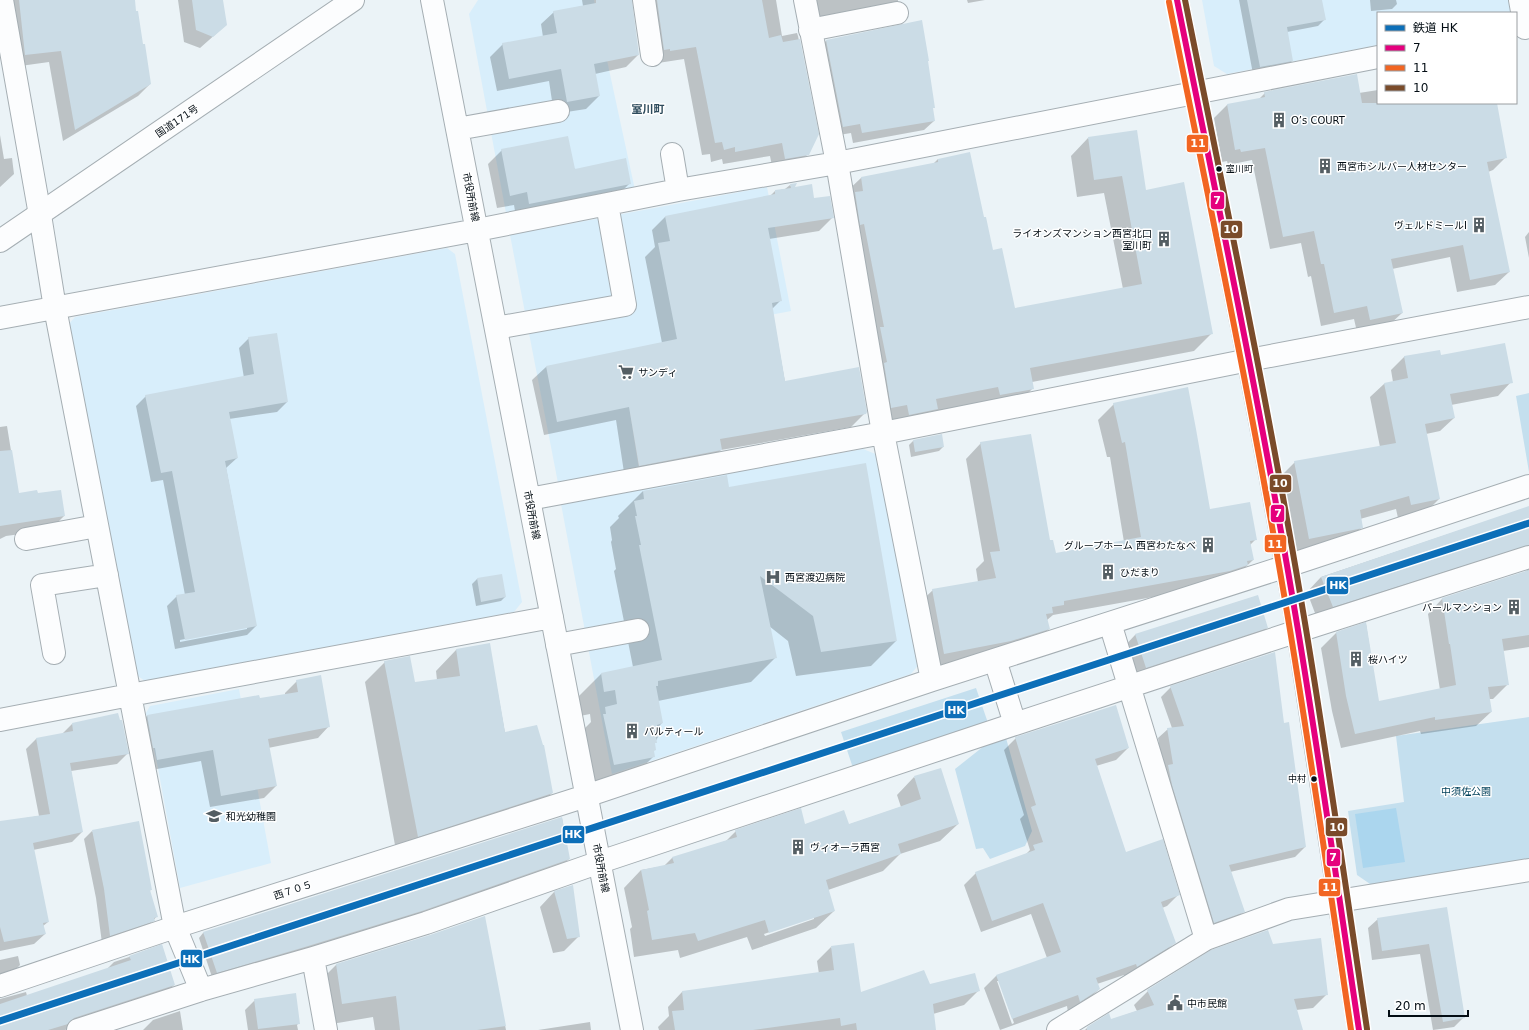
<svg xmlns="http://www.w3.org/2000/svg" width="1529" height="1030" font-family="'DejaVu Sans','Noto Sans JP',sans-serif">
	<rect width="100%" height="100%" fill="#ebf3f7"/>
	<!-- built -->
	<path fill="#d8eefb" d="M 478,0 L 594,0 L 635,190 L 506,213 L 469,14 Z
		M 1202,0 L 1529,0 L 1516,13 L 1378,13 L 1378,45 L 1227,74 L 1214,66 Z
		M 767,187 L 791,311 L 703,328 L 630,412 L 639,470 L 558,483 L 510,235 Z
		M 447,248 L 455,254 L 522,602 L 514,612 L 145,681 L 135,674 L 68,325 L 75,317 Z
		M 863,449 L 878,455 L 920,663 L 911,674 L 612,774 L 561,504 Z
		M 239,689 L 271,863 L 180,888 L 158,768 L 146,713 L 150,706 Z"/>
	<!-- green -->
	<path fill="#c4dfee" d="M 1529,393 L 1529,472 L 1516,396 Z
		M 976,688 L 988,723 L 853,768 L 841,732 Z
		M 1529,717 L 1529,860 L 1373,886 L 1357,875 L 1348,811 L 1404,802 L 1396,736 Z
		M 1006,738 L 1032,831 L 1025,846 L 990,859 L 983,848 L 976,849 L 955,769 L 984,746 Z"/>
	<!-- forest -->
	<path fill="#abd6ee" d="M 1396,808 L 1405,862 L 1363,868 L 1355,814 Z"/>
	<!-- shadow -->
	<path fill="#0003" fill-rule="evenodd" d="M 5,0 L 133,0 L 150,84 L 138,96 L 63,141 L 49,62 L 13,67 Z
		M 178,0 L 222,0 L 226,25 L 200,48 L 184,42 Z
		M 582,0 L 776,0 L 782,36 L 797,33 L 798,36 L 818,134 L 808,154 L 795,167 L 773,171 L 770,156 L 723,164 L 722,159 L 711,162 L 710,154 L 702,155 L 684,59 L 658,63 L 635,1 L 631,0 L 638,55 L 626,67 L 595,74 L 599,96 L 586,109 L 554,114 L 549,81 L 497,91 L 490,57 L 503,44 L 543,37 L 541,24 L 554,12 L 583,6 Z
		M 804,0 L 898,0 L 898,1 L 886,13 L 809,27 Z
		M 967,0 L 985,0 L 968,3 Z
		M 1239,0 L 1321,0 L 1325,19 L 1318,26 L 1287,32 L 1292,61 L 1285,68 L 1253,74 Z
		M 1370,0 L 1396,0 L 1397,4 L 1392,9 L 1371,11 Z
		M 921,21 L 934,121 L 924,130 L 853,143 L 851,133 L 833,136 L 816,50 L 826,41 Z
		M 1378,90 L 1378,103 L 1496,103 L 1506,157 L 1493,170 L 1488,172 L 1509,272 L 1495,285 L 1457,292 L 1450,257 L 1392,269 L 1402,313 L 1388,326 L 1357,332 L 1354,319 L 1321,326 L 1311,276 L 1308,277 L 1301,243 L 1270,249 L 1252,160 L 1228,165 L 1227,161 L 1222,162 L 1214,118 L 1227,105 L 1259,99 L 1265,93 L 1359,93 Z
		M 0,135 L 4,159 L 12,158 L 14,174 L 0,187 Z
		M 1088,138 L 1145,191 L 1212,333 L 1194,351 L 1032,382 L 1033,388 L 1016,406 L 891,432 L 843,195 L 861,178 L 933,164 L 938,159 L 983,219 L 992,252 L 1014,309 L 1123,289 L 1104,193 L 1077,197 L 1071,156 Z
		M 502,150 L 630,183 L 616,197 L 516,217 L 514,205 L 497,208 L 488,164 Z
		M 790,185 L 793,188 L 833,217 L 819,231 L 769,239 L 781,300 L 772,309 L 785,382 L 866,412 L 851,427 L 721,450 L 707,464 L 625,479 L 616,420 L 544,435 L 532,380 L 546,367 L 662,343 L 645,257 L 655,247 L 652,230 L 665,217 L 770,196 L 775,191 L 785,189 Z
		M 1529,232 L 1529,258 L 1525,237 Z
		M 249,338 L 287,402 L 277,412 L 229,419 L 237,458 L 226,468 L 256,626 L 247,635 L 175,649 L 167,606 L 177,596 L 185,595 L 163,480 L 151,482 L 136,406 L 146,396 L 244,378 L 239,348 ZM 247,627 L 247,629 L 180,642 L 180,640 Z
		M 1405,356 L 1440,356 L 1511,382 L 1498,396 L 1451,405 L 1454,418 L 1440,431 L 1426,434 L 1439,499 L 1425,513 L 1398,518 L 1396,509 L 1360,519 L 1362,527 L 1348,541 L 1296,552 L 1281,476 L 1295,462 L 1380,447 L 1370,397 L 1384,384 L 1393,382 L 1391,370 Z
		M 1114,404 L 1209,510 L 1256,539 L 1250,545 L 1253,560 L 1232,580 L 1214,586 L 1053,615 L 1047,620 L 1049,629 L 1034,644 L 995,656 L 929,668 L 917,605 L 933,590 L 978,582 L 976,569 L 984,561 L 966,459 L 981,443 L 1049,542 L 1055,554 L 1124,542 L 1110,457 L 1107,457 L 1098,420 Z
		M 7,426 L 18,494 L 64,516 L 50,530 L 6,536 L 0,539 L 0,427 Z
		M 913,441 L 943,447 L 939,451 L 911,457 L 909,445 Z
		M 728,488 L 896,641 L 871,666 L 796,676 L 788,641 L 769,626 L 775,658 L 751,682 L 658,701 L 662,723 L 657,728 L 658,737 L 654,744 L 654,756 L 629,781 L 590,789 L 580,733 L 591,722 L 590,714 L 580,716 L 576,699 L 601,674 L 633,667 L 614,571 L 616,569 L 611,542 L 612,540 L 610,527 L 619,518 L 618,516 L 643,491 Z
		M 1529,507 L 1529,647 L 1503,651 L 1508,684 L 1493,699 L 1489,699 L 1491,712 L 1476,726 L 1421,734 L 1420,731 L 1341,748 L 1332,711 L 1321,648 L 1336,633 L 1366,624 L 1378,702 L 1440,690 L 1428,614 L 1442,599 L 1527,572 L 1526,568 L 1318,621 L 1307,592 L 1321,577 Z
		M 501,575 L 505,597 L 501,601 L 476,606 L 472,584 L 477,579 Z
		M 1257,596 L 1267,628 L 1252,642 L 1132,681 L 1121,650 L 1135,635 Z
		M 489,644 L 505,733 L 552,793 L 531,814 L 397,856 L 365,682 L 385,662 L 414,683 L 437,680 L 436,671 L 456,650 Z
		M 297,681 L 329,726 L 318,738 L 268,748 L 276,786 L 264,798 L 210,807 L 201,761 L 146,771 L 135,728 L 147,716 L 258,696 L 259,700 L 285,695 L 285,693 Z
		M 1171,687 L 1283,724 L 1305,847 L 1295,857 L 1230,872 L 1244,911 L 1234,921 L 1204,932 L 1163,772 L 1158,738 L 1168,729 L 1172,728 L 1161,697 Z
		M 72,724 L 128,753 L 117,764 L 71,771 L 82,832 L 72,842 L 33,850 L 48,922 L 43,926 L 45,934 L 34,944 L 0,951 L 0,822 L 39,816 L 26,749 L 36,739 L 62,734 Z
		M 1016,738 L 1128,748 L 1116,760 L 1096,766 L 1125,854 L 1178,895 L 1167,906 L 1162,908 L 1175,942 L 1163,954 L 1125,977 L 1124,975 L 1097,984 L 1099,989 L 1087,1001 L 1068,1013 L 1067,1006 L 1000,1030 L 984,988 L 996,976 L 1047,958 L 1031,914 L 981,932 L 964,885 L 976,873 L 1025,855 L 1030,850 L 1020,819 L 1024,815 L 1004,750 ZM 997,981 L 999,981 L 1014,1023 L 1012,1024 Z
		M 914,777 L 958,824 L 940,841 L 900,854 L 883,871 L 828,890 L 834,911 L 816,928 L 752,950 L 747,937 L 680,958 L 678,950 L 634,957 L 630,929 L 632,927 L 624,888 L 641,870 L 664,866 L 672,858 L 726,841 L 736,831 L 805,825 L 848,825 L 901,807 L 897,795 ZM 814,917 L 814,919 L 765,936 L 764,934 Z
		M 562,818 L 569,859 L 565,863 L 417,915 L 300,951 L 212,977 L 199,938 L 203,933 Z
		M 92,831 L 151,890 L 149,891 L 157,916 L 146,929 L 102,943 L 96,898 L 84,839 Z
		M 572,886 L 579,936 L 564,951 L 553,953 L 540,907 L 554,892 Z
		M 1446,908 L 1464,1017 L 1454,1027 L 1433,1030 L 1420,954 L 1372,960 L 1368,928 L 1378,919 Z
		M 484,917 L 506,1030 L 375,1030 L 373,1017 L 320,1026 L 314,987 L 336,965 L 430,936 Z
		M 1273,945 L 1327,994 L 1313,1008 L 1296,1010 L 1302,1030 L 1085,1030 L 1087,1028 L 1137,1011 L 1134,1005 L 1148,991 Z
		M 162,946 L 174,985 L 161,998 L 65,1030 L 0,1030 L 0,999 L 26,992 L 27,996 L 106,970 L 114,962 Z
		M 831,947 L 860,993 L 929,986 L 979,990 L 964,1005 L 933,1014 L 935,1030 L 659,1030 L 658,1027 L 669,1016 L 668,1007 L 682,992 L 819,974 L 817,961 Z
		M 18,956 L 20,965 L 7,979 L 0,981 L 0,960 Z
		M 255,1000 L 299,1023 L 297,1025 L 298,1030 L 248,1030 L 245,1010 Z
		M 180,1011 L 183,1030 L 143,1030 L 153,1020 Z
		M 590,1022 L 591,1030 L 538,1030 Z"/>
	<!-- building -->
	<path fill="#cbdce6" d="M 19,0 L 135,0 L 136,11 L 138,11 L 143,44 L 145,44 L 151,84 L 75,130 L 61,51 L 25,55 Z
		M 192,0 L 223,0 L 227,25 L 213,37 L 196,30 Z
		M 596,0 L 632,0 L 639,55 L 594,64 L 600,96 L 567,102 L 561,69 L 509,79 L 502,43 L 557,33 L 553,11 L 596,3 Z
		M 657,0 L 762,0 L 769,38 L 781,35 L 783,42 L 800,39 L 819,134 L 809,155 L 785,159 L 782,143 L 735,152 L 735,147 L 724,150 L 722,142 L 715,143 L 696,47 L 670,51 L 670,49 L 664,50 Z
		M 1247,0 L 1322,0 L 1326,20 L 1287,27 L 1293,61 L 1260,67 Z
		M 922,20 L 929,61 L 928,61 L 935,108 L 933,108 L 935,121 L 862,133 L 860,124 L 843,127 L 826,40 Z
		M 1357,74 L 1362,103 L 1497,103 L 1507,158 L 1487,162 L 1510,272 L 1470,280 L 1463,245 L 1391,259 L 1403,313 L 1370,320 L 1367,306 L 1334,313 L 1324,264 L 1321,264 L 1314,231 L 1283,237 L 1265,148 L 1241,152 L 1240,149 L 1235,150 L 1227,104 L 1265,97 L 1264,92 Z
		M 1137,130 L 1146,190 L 1184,182 L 1213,334 L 1030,368 L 1034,389 L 1000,395 L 998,387 L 936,399 L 938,409 L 909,415 L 907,405 L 891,408 L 884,363 L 887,362 L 880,327 L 884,327 L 864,224 L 860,225 L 855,192 L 863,191 L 861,177 L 938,162 L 938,159 L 970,152 L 984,217 L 986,217 L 993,250 L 1002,248 L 1015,308 L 1142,284 L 1122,176 L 1094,180 L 1088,137 Z
		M 568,136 L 575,169 L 626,158 L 631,184 L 529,204 L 527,192 L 510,196 L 501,149 Z
		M 797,183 L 795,187 L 812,184 L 814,198 L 830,196 L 834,218 L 768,228 L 782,301 L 772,303 L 785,381 L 859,367 L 867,412 L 866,414 L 720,439 L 722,450 L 639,466 L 629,407 L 557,422 L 546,366 L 677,339 L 658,243 L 670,241 L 665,216 L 775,194 L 775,190 L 791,188 L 790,184 Z
		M 277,333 L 288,402 L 229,412 L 238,458 L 225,461 L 257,626 L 185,640 L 176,595 L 195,592 L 172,471 L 161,473 L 145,395 L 254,374 L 248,337 Z
		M 1505,343 L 1513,383 L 1450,394 L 1455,418 L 1425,424 L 1440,499 L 1411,505 L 1409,496 L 1360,510 L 1363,528 L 1309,539 L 1294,461 L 1396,443 L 1384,383 L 1408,378 L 1404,356 L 1440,350 L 1441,355 Z
		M 1188,387 L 1196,429 L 1210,509 L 1250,502 L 1257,540 L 1250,541 L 1254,560 L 1247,561 L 1248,565 L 1230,571 L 1064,601 L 1064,605 L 1052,607 L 1053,613 L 1046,614 L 1050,629 L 1011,641 L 944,654 L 932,589 L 996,578 L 990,552 L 1000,551 L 980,442 L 1031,434 L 1050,540 L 1053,540 L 1056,553 L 1141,537 L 1125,442 L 1122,443 L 1113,403 Z
		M 942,434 L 944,447 L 915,452 L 913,440 Z
		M 12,450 L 19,493 L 37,490 L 38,493 L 61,490 L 65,516 L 0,526 L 0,451 Z
		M 866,463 L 897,641 L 821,652 L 813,616 L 760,576 L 777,658 L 658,681 L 658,686 L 656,686 L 663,723 L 657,725 L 659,737 L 656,737 L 657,743 L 655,743 L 656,750 L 654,751 L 655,757 L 614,765 L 603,714 L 606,714 L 605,707 L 617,704 L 615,690 L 604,692 L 601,673 L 662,660 L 639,545 L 641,545 L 635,516 L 637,516 L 634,501 L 644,499 L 643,491 L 727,475 L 729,487 Z
		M 1529,506 L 1529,545 L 1333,607 L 1321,577 Z
		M 1529,570 L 1529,635 L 1502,639 L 1509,685 L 1488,687 L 1492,712 L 1435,720 L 1435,717 L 1355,734 L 1346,696 L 1336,632 L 1366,622 L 1379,701 L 1456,685 L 1450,644 L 1449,644 L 1442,598 Z
		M 502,574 L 506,597 L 481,602 L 477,578 Z
		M 1258,595 L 1268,628 L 1146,668 L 1135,634 Z
		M 490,643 L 505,732 L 537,725 L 543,745 L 544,745 L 553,793 L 418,837 L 384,661 L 410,656 L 415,682 L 460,676 L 456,649 Z
		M 1275,652 L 1284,723 L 1289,722 L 1306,847 L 1229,865 L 1245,912 L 1214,923 L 1172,785 L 1168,765 L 1173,764 L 1167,728 L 1184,726 L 1170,686 Z
		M 321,675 L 330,727 L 268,739 L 277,786 L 221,796 L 213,750 L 157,760 L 155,748 L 153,748 L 147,715 L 259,695 L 260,698 L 298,692 L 296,680 Z
		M 1116,705 L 1129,748 L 1095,759 L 1126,852 L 1163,839 L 1180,895 L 1161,902 L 1176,943 L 1137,967 L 1136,964 L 1096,978 L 1100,989 L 1080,1002 L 1078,995 L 1012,1019 L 996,975 L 1061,952 L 1043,903 L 992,921 L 975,872 L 1035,850 L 1033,845 L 1043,842 L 1031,807 L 1036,805 L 1015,737 Z
		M 118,713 L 120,720 L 122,720 L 129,754 L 70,763 L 83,832 L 33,843 L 49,922 L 43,923 L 46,934 L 4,942 L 0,927 L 0,821 L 50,814 L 36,738 L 73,731 L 72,723 Z
		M 941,768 L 959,824 L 898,844 L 901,854 L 826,880 L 835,911 L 769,933 L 765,920 L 698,941 L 695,933 L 652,940 L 647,911 L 649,910 L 641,870 L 674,863 L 672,857 L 737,837 L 735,830 L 801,808 L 805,824 L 844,810 L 849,824 L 899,807 L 921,799 L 914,776 Z
		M 562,817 L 570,859 L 422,911 L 305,947 L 217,973 L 203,932 Z
		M 139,821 L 152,890 L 150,890 L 158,917 L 154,918 L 155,921 L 110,936 L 104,889 L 92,830 Z
		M 573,885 L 580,937 L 567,939 L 554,891 Z
		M 1447,907 L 1465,1018 L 1443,1022 L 1429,944 L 1382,951 L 1377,918 Z
		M 485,916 L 506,1026 L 477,1030 L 400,1030 L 396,996 L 342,1004 L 336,964 L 430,935 Z
		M 1268,930 L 1273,944 L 1321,938 L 1328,995 L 1294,999 L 1303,1030 L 1087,1030 L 1087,1027 L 1109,1013 L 1111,1019 L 1154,1005 L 1147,990 L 1211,950 Z
		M 854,943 L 861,992 L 924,970 L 930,984 L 975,973 L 980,991 L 933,1004 L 936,1030 L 857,1030 L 856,1023 L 841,1026 L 840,1018 L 753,1030 L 675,1030 L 672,1011 L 684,1010 L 682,991 L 834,970 L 831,946 Z
		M 162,944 L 175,985 L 74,1018 L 68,1024 L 48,1030 L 0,1030 L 0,1004 L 131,960 L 129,956 Z
		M 296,993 L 300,1024 L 258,1029 L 254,999 Z"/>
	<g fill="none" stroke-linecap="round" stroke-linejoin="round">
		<defs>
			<path id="minor" d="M 2,0 L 40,215 L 55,308 L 175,927 L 201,990
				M 432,0 L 632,1030
				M 644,0 L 652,55
				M 805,0 L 837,163 L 883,433 L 932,680
				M 1177,0 C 1219,210 1262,420 1298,631 L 1359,1030
				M 1520,0 L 1525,28
				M 810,30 L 897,13
				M 457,129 L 558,111
				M 672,154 L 678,190
				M 0,318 L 477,230 L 678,190 L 837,163 L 1378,57
				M 496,328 L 625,305 L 607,204
				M 529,499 L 883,433 L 1249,360 L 1529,307
				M 26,539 L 97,526
				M 1110,623 L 1206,939
				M 557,645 L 638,630
				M 54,653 L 42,585 L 107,575
				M 995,660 L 1015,724
				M 0,720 L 130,695 L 552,617
				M 313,958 L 326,1030
				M 0,986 L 175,927 L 586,796 L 932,680 L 1287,566 L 1529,486
				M 78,1030 L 201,990 L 313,958 L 426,923 L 600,862 L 1015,724 L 1298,631 L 1529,557
				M 1058,1030 L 1206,939 L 1289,909 L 1529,870"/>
			<path id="highway" d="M 0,241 L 353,0"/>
		</defs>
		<!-- minor casing -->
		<use href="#minor" stroke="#a5aeb3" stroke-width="24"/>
		<!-- highway casing -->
		<use href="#highway" stroke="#a5aeb3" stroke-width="24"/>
		<!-- minor -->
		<use href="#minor" stroke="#fcfdfe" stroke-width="22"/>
		<!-- highway -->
		<use href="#highway" stroke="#fcfdfe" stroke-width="22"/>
		<defs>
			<path id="bus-1" d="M 1177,0 C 1219,210 1263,419 1298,630 C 1320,763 1339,897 1359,1030"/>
			<path id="bus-2" d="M 1169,2 C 1211,211 1255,420 1290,630 C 1312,763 1331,897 1351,1030"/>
			<path id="bus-3" d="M 1185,0 C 1227,209 1271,418 1306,629 C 1328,762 1347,896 1367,1029"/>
		</defs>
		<!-- bus-1 casing -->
		<use href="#bus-1" stroke="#fff" stroke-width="9"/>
		<!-- bus-2 casing -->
		<use href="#bus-2" stroke="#fff" stroke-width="9"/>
		<!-- bus-3 casing -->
		<use href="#bus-3" stroke="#fff" stroke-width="9"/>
		<!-- bus-1 -->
		<use href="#bus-1" stroke="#e5007d" stroke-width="6"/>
		<!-- bus-2 -->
		<use href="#bus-2" stroke="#f26522" stroke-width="6"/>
		<!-- bus-3 -->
		<use href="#bus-3" stroke="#7a4b2a" stroke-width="6"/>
		<defs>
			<path id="rail-1" d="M 0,1021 L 1529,523"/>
		</defs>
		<!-- rail-1 casing -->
		<use href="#rail-1" stroke="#fff" stroke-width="10"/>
		<!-- rail-1 -->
		<use href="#rail-1" stroke="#0d6fb8" stroke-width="7"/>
	</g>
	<!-- icons -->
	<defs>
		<symbol id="building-bare" viewBox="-9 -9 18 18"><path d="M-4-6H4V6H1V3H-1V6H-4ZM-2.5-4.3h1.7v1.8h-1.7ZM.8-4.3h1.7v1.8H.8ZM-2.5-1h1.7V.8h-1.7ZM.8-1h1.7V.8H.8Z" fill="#545e63" stroke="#fff" stroke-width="2.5" paint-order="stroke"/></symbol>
		<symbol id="supermarket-bare" viewBox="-9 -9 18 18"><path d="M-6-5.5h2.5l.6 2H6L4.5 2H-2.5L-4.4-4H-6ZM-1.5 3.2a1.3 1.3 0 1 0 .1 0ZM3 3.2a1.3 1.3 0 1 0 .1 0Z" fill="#545e63" stroke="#fff" stroke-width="2.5" paint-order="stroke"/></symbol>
		<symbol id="hospital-bare" viewBox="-9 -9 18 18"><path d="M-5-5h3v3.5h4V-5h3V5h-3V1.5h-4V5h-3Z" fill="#545e63" stroke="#fff" stroke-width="2.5" paint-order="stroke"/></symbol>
		<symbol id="school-bare" viewBox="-9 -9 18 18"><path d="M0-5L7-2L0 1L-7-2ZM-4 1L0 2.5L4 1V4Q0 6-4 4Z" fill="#545e63" stroke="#fff" stroke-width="2.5" paint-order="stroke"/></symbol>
		<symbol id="civic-bare" viewBox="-9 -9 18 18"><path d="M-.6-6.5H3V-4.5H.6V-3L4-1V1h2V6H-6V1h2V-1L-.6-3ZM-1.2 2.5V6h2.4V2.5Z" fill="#545e63" stroke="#fff" stroke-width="2.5" paint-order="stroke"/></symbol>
	</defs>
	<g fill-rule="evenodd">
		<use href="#building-bare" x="1268" y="109" width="22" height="22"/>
		<use href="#building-bare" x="1314" y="155" width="22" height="22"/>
		<use href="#building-bare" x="1468" y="214" width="22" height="22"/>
		<use href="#building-bare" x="1153" y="228" width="22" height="22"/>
		<use href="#supermarket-bare" x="615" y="361" width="22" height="22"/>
		<use href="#building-bare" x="1197" y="534" width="22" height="22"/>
		<use href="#building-bare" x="1097" y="561" width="22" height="22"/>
		<use href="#hospital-bare" x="762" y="566" width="22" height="22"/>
		<use href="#building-bare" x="1503" y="596" width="22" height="22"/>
		<use href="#building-bare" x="1345" y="648" width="22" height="22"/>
		<use href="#building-bare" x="621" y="720" width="22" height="22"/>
		<use href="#school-bare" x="203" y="805" width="22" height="22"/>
		<use href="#building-bare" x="787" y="836" width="22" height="22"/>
		<use href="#civic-bare" x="1164" y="992" width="22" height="22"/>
	</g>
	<!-- markers -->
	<g fill="#030d14" stroke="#fff" stroke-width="1.5">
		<circle cx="1219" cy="169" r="3.5"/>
		<circle cx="1314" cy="779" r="3.5"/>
	</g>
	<g text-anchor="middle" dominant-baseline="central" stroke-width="3" stroke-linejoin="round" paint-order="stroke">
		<!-- bus labels -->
		<g font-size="9" fill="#030d14" stroke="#fff" text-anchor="start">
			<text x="1226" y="169">室川町</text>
			<text x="1306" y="779" text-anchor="end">中村</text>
		</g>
		<!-- poi labels -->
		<g font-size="10" fill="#030d14" stroke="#fff" text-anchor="start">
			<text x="1291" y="120">O’s COURT</text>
			<text x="1337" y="166">西宮市シルバー人材センター</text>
			<text x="1467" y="225" text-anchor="end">ヴェルドミールⅠ</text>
			<text x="1152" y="233" text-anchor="end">ライオンズマンション西宮北口<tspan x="1152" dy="12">室川町</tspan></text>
			<text x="638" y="372">サンディ</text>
			<text x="1196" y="545" text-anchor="end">グループホーム 西宮わたなべ</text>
			<text x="1120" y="572">ひだまり</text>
			<text x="785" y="577">西宮渡辺病院</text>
			<text x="1502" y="607" text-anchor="end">パールマンション</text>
			<text x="1368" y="659">桜ハイツ</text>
			<text x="644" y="731">パルティール</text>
			<text x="226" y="816">和光幼稚園</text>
			<text x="810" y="847">ヴィオーラ西宮</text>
			<text x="1187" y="1003">中市民館</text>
		</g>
		<!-- street labels -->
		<g font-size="10" fill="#030d14" stroke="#fff">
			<text transform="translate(177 121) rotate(-34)">国道171号</text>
			<text transform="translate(471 197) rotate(79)">市役所前線</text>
			<text transform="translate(532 515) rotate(79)">市役所前線</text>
			<text transform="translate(601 868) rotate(79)">市役所前線</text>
			<text transform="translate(293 890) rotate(-18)">西７０５</text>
		</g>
		<!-- park labels -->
		<g font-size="10" fill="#00405a" stroke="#fff">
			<text x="1466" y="791">中須佐公園</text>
		</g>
		<!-- neighbourhood labels -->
		<g font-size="11" font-weight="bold" fill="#2e4b5c" stroke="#fff">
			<text x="648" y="109">室川町</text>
		</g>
	</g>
	<g stroke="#fff" stroke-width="1.5">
		<rect x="1186" y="134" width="23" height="19" rx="4" fill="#f26522"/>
		<rect x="1210" y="191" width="15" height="19" rx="4" fill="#e5007d"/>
		<rect x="1220" y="220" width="23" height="19" rx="4" fill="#7a4b2a"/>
		<rect x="1269" y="474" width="23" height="19" rx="4" fill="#7a4b2a"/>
		<rect x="1270" y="504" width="15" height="19" rx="4" fill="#e5007d"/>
		<rect x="1264" y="534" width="23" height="19" rx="4" fill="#f26522"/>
		<rect x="1326" y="576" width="23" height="19" rx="4" fill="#0d6fb8"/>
		<rect x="944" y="700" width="23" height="19" rx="4" fill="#0d6fb8"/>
		<rect x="1325" y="817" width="23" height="20" rx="4" fill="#7a4b2a"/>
		<rect x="562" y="825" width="23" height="19" rx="4" fill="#0d6fb8"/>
		<rect x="1326" y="848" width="15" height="19" rx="4" fill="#e5007d"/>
		<rect x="1318" y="878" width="23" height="19" rx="4" fill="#f26522"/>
		<rect x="180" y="949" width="23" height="19" rx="4" fill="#0d6fb8"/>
	</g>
	<g font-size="11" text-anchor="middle" font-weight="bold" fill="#fff">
		<text x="1198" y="147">11</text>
		<text x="1217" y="204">7</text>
		<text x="1231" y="233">10</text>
		<text x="1280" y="487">10</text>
		<text x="1278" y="517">7</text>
		<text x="1275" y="548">11</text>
		<text x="1338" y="589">HK</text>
		<text x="956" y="714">HK</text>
		<text x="1337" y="831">10</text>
		<text x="573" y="838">HK</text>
		<text x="1333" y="861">7</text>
		<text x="1330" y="891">11</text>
		<text x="191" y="963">HK</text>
	</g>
	<!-- legend -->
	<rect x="1377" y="12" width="140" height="92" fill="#ffffff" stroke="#9a9ea1"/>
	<rect x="1385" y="25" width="20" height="6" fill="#0d6fb8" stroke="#9a9ea1"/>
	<text x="1413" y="32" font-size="12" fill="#030d14">鉄道 HK</text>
	<rect x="1385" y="45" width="20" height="6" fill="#e5007d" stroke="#9a9ea1"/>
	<text x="1413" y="52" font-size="12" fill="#030d14">7</text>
	<rect x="1385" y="65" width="20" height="6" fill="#f26522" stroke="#9a9ea1"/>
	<text x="1413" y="72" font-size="12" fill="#030d14">11</text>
	<rect x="1385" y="85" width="20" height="6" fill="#7a4b2a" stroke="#9a9ea1"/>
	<text x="1413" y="92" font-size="12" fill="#030d14">10</text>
	<!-- scale -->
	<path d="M1389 1010v6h79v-6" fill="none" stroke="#030d14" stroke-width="2"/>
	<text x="1395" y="1010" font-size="12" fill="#030d14" stroke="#ffffff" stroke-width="3" paint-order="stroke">20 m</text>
</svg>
